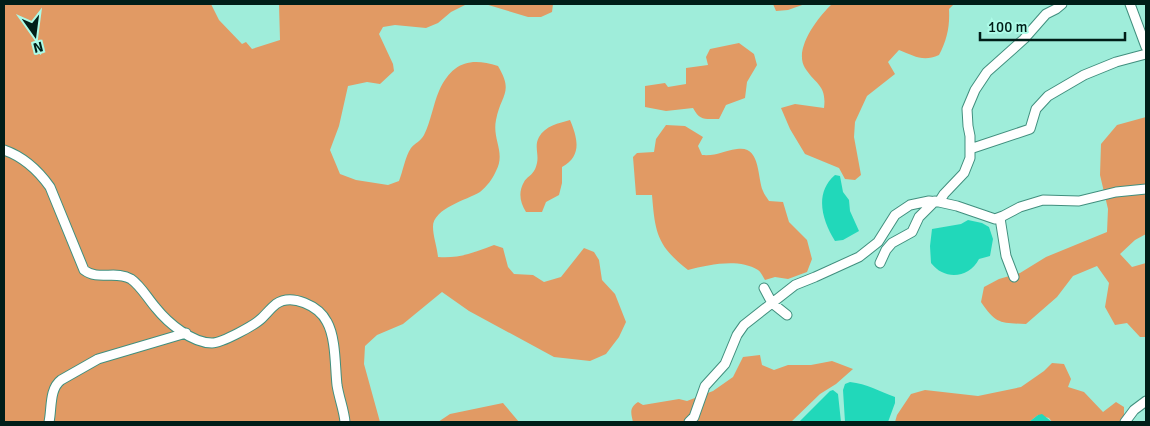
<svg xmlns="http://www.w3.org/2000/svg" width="1150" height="426" font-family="Signika,sans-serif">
	<rect width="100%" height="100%" fill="#9fedda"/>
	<!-- green -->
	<path fill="#e19a64" d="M 4,4 L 211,4 L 219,20 L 242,44 L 246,42 L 252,49 L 280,40 L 279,4 L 467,4 L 451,12 L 438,23 L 426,28 L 395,25 L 383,27 L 379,34 L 393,64 L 394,71 L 380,84 L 367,82 L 348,86 L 339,126 L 330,150 L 340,174 L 356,180 L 388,185 L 399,181 C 403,171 405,157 411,148 C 415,143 421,141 424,135 C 431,121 433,105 439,91 C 452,63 469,57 498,66 C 514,93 501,94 496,120 C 492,140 506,152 496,171 C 492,180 487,186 480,192 C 467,200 433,208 433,227 C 433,236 437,247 438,257 C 458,259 476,252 494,245 L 503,248 L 508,267 L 514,274 L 533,275 L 544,282 L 561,277 L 584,248 L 594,252 L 599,260 L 602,280 L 615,294 L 626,322 L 619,337 L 606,354 L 590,361 L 554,357 L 469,311 L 442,292 L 403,324 L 377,335 L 365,346 L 364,364 L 380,422 L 4,422 Z
		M 485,4 L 553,4 L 552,12 L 541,17 L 528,17 Z
		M 773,4 L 805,4 L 788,10 L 776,11 Z
		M 832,4 L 954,4 L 949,9 C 950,26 947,40 939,55 C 923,62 914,56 899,50 L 888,62 L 895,74 L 867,96 L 855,122 L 854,137 L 861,175 L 855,180 L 845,179 L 839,168 L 805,154 L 790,129 L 781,108 L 795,104 L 824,108 C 827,85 815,84 805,68 C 793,49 819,16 832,4 Z
		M 739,43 L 754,54 L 757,65 L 747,82 L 745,98 L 726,105 L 719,119 C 705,119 700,121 693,108 L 666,111 L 645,107 L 645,86 L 665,83 L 668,87 L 686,84 L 686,68 L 708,65 L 706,57 L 710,49 Z
		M 1146,117 L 1146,234 L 1135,240 L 1120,254 L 1132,267 L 1146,263 L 1146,337 L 1140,337 L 1127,323 L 1115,325 L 1105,307 L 1109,283 L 1097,266 L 1073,276 L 1057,297 L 1026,324 C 1000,323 996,324 981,302 L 984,287 L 999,279 L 1020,273 L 1046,257 L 1107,232 L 1108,209 L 1100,175 L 1101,144 L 1117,125 Z
		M 570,120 C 578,139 582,156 562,167 L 562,183 L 559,195 L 546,202 L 542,212 L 526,212 C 520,203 518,192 524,182 C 529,174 534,176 537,163 C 539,154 534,146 539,137 C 545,126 559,123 570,120 Z
		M 666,125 L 685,126 L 703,137 L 698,146 L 702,155 C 718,156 722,151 737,149 C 761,145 757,177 763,191 C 764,194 767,198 769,201 L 783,202 L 789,222 L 807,240 L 812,259 L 807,272 L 788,279 L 775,277 L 765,280 C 763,277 761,272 758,270 C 738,258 709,265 688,270 C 657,246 655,232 652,195 L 636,195 L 633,157 L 637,153 L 654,152 L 656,139 Z
		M 760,355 L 762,365 L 774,370 L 788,365 L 811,365 L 832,361 L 853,369 L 836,384 L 820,394 L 791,422 L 633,422 C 631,413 629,408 638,402 L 643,405 L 679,399 L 687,401 L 713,391 L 733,377 L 743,357 Z
		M 1052,363 L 1064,364 L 1071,379 L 1068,387 L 1084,392 L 1103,412 L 1116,402 L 1124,407 L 1124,422 L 1052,422 L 1049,418 L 1038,415 L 1029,422 L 895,422 L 897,415 L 911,394 L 925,390 L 978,396 L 1021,387 L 1044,371 Z
		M 503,403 L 519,422 L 438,422 L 450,414 Z"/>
	<!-- water -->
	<path fill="#21d8ba" d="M 835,175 L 840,176 L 843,192 L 849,200 L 850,211 L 859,231 L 843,240 L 835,241 C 822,220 814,193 835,175 Z
		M 968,220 L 982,223 L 989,227 L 993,239 L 990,256 L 979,259 C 969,278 945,281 931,263 L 930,246 L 932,229 L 961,224 Z
		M 850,382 C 867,384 879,391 895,397 L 895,403 L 888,422 L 845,422 L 843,390 L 845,384 Z
		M 833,390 L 838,394 L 841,422 L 799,422 L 830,391 Z
		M 1042,414 L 1052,422 L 1029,422 L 1038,415 Z"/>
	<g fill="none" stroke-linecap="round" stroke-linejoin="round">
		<defs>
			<path id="minor" d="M 1130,4 L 1146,47
				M 970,149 L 1030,129 L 1036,109 L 1048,96 L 1084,75 L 1116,62 L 1146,54
				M 4,150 C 24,157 38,170 50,187 L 84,270 C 98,281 116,270 131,279 C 141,286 148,299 156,308 C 168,323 192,343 212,343 C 222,343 255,325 262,318 C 267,313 271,308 276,304 C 292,293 319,306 327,322 C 336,338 335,367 337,385 C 339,398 344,410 345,422
				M 939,202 L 944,194 L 964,173 L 970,158 L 970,136 L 968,126 L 967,109 L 975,90 L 987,72 L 1024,39 L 1046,14 L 1056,9 L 1062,4
				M 1000,218 L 1006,256 L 1014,277
				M 880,263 L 886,250 L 892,243 L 912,232 L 919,217 L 935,201
				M 764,288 L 772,303 L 787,315
				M 49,422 C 52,409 49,389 61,380 L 98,359 L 186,333
				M 689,422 L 694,417 L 705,386 L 725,364 L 737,335 L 744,325 L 795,285 L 815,277 L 859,257 L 878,242 L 895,215 L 910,205 L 929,201 L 939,202 L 957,206 L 995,219 L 1003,216 L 1020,207 L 1043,200 L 1079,201 L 1116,192 L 1146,189
				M 1125,422 L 1134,410 L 1146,401"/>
		</defs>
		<!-- minor casing -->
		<use href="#minor" stroke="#418f7e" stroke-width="11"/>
		<!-- minor -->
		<use href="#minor" stroke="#fff" stroke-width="9"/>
	</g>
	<!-- border -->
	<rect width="1150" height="426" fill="none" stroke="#001e18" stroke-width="10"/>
	<!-- north arrow -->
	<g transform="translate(35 35) rotate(166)" stroke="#acfbe7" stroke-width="4" paint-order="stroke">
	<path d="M0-4L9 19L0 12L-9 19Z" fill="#001e18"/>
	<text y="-8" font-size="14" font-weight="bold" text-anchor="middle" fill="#001e18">N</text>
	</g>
	<!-- scale -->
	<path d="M980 32v8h145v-8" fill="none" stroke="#001e18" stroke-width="2.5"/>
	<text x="988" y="32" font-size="15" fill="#001e18" stroke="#acfbe7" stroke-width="4" paint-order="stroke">100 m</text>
</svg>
